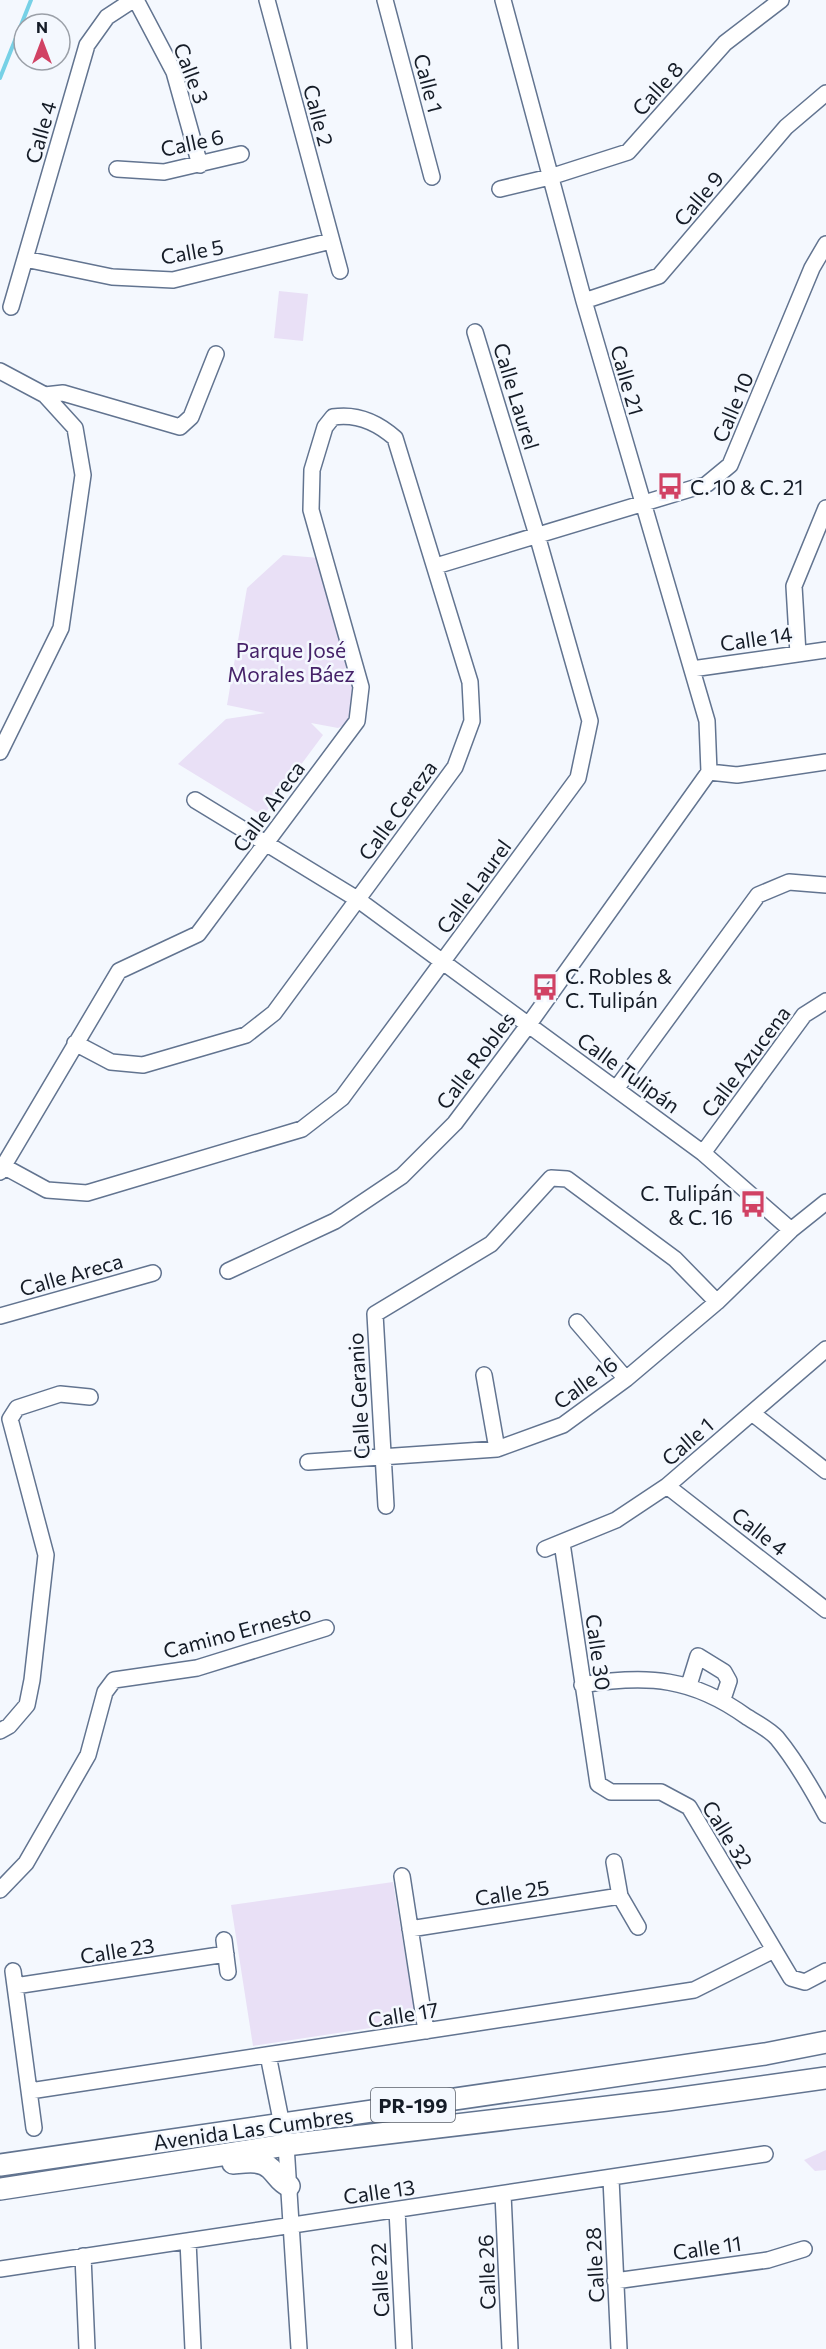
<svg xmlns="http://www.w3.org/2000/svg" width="826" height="2349" font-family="Commissioner,sans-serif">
	<rect width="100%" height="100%" fill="#f4f8fe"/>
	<!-- green -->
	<path fill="#e9e0f6" d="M 279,291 L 308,294 L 303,341 L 274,338 Z
		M 283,555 L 320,558 L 353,685 L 352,708 L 345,725 L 338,728 L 311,723 L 323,735 L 263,816 L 178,764 L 226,719 L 265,713 L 227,705 L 247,588 Z
		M 393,1882 L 416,2021 L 253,2046 L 231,1905 Z
		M 826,2150 L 826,2170 L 815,2171 L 804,2160 Z"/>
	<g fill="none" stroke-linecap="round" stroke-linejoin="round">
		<!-- stream -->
		<path stroke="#77d1e6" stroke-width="4" d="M 0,78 L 31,0"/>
		<defs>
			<path id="minor" d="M 136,0 L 174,72 L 200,165
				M 267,0 L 340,271
				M 385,0 L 432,177
				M 503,0 L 584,301 L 707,721 L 709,772
				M 117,169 L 164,172 L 241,154
				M 500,189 L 550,177 L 628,152 L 725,43 L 781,0
				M 25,259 L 112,277 L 173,280 L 331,241
				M 584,301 L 659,276 L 786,127 L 826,93
				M 11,307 L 87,45 L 107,17 L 133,0
				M 0,371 L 45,395 L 75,428 L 83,475 L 61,628 L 0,752
				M 45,395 L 63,393 L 180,427 L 191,417 L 216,354
				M 436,566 L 707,484 L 730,465 L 812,268 L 826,244
				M 798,654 L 794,586 L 826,508
				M 692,669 L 826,650
				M 709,772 L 737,775 L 826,762
				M 195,800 L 357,899 L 703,1153 L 791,1230
				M 616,1089 L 758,895 L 789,882 L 826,885
				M 703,1153 L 804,1015 L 826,1001
				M 3,1166 L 47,1190 L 87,1193 L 302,1129 L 342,1098 L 578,778 L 590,721 L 537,535 L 475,332
				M 0,1172 L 119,971 L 198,934 L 357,721 L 361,687 L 311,510 L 312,470 L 325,427 L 333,417 C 358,413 378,423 395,438 L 470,682 L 472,721 L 455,767 L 274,1013 L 246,1035 L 143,1065 L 111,1062 L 75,1043
				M 228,1271 L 335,1221 L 402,1176 L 455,1123 L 529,1024 L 709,772
				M 0,1316 L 153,1273
				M 577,1322 L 626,1379
				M 484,1375 L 497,1449
				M 752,1413 L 826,1471
				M 308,1462 L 497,1449 L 563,1425 L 626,1379 L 717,1302 L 791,1230 L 826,1202
				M 667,1486 L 826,1610
				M 386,1506 L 375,1314 L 491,1244 L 551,1178 L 567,1179 L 675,1259 L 717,1302
				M 562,1543 L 598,1784 L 611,1792 L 661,1792 L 689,1807 L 791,1978 L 805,1982 L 826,1971
				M 545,1549 L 616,1520 L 667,1486 L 826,1349
				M 582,1685 C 648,1674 693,1678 747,1717 C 757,1723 770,1730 777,1738 C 796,1761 812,1789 826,1815
				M 689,1685 L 698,1656 L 724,1672 L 729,1681 L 723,1699
				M 0,1731 L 9,1726 L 27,1705 L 32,1680 L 46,1555 L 10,1419 L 17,1408 L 60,1394 L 90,1397
				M 614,1862 L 620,1896 L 638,1927
				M 402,1876 L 426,2031
				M 0,1890 L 26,1863 L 88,1755 L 105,1692 L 114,1680 L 197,1668 L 326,1628
				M 410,1929 L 620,1896
				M 224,1940 L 228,1972
				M 13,1971 L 34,2128
				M 15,1986 L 226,1954
				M 268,2055 L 286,2145 L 299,2349
				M 30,2091 L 694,1990 L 774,1950
				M 611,2179 L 619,2349
				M 503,2194 L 510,2349
				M 397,2210 L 404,2349
				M 188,2241 L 193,2349
				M 83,2256 L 87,2349
				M 0,2269 L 765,2154
				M 615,2281 L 768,2260 L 804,2249"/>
			<path id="highway" d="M 233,2163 C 246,2162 261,2159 271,2169 C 278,2176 280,2182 289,2186
				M 0,2165 L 765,2054 L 826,2042
				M 0,2189 L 286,2145 L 667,2100 L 826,2078"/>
		</defs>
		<!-- minor casing -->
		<use href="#minor" stroke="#627490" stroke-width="18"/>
		<!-- highway casing -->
		<use href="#highway" stroke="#627490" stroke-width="24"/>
		<!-- minor -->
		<use href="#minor" stroke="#fff" stroke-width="15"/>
		<!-- highway -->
		<use href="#highway" stroke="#fff" stroke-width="21"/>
	</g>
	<!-- icons -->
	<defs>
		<symbol id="bus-bare" viewBox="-9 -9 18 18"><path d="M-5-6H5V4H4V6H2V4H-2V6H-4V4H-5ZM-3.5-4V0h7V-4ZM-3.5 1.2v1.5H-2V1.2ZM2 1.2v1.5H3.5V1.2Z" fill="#d14264" stroke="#f4f8fe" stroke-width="2.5" paint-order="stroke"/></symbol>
	</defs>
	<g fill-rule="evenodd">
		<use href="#bus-bare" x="651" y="467" width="38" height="38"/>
		<use href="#bus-bare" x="526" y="968" width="38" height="38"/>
		<use href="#bus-bare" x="734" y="1185" width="38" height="38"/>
	</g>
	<g text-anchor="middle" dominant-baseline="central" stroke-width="5" stroke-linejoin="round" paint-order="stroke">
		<!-- shield labels -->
		<rect fill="#f4f8fe" stroke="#585e68" stroke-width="1.5" x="371" y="2088" width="84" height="34" rx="4.5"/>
		<g font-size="20" font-weight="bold" fill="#151c27">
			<text x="413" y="2105">PR-199</text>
		</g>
		<!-- street labels -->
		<g font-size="21" fill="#151c27" stroke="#f4f8fe">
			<text transform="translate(192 73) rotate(69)">Calle 3</text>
			<text transform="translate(429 83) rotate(75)">Calle 1</text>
			<text transform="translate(657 88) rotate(-48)">Calle 8</text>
			<text transform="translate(319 115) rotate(75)">Calle 2</text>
			<text transform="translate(40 132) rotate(-74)">Calle 4</text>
			<text transform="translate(192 142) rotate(-12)">Calle 6</text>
			<text transform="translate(698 198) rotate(-50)">Calle 9</text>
			<text transform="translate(192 251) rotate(-10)">Calle 5</text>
			<text transform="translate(628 380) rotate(74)">Calle 21</text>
			<text transform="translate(517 396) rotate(73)">Calle Laurel</text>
			<text transform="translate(732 407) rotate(-67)">Calle 10</text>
			<text transform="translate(756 638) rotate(-8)">Calle 14</text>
			<text transform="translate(268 806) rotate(-54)">Calle Areca</text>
			<text transform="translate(397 810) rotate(-54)">Calle Cereza</text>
			<text transform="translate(473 886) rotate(-54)">Calle Laurel</text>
			<text transform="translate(475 1060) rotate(-53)">Calle Robles</text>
			<text transform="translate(745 1061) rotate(-53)">Calle Azucena</text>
			<text transform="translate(629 1072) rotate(36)">Calle Tulipán</text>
			<text transform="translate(71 1274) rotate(-16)">Calle Areca</text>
			<text transform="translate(585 1382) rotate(-36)">Calle 16</text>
			<text transform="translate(358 1396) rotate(-93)">Calle Geranio</text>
			<text transform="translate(687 1441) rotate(-41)">Calle 1</text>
			<text transform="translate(760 1531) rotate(38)">Calle 4</text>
			<text transform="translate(237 1631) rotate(-15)">Camino Ernesto</text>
			<text transform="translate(599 1652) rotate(82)">Calle 30</text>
			<text transform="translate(728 1834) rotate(58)">Calle 32</text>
			<text transform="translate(512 1892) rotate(-9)">Calle 25</text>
			<text transform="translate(117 1950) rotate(-9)">Calle 23</text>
			<text transform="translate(403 2014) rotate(-9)">Calle 17</text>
			<text transform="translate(253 2128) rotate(-8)">Avenida Las Cumbres</text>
			<text transform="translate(379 2191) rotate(-8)">Calle 13</text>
			<text transform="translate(707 2247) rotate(-8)">Calle 11</text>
			<text transform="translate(594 2265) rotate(-93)">Calle 28</text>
			<text transform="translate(486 2272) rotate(-92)">Calle 26</text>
			<text transform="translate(379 2280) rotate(-93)">Calle 22</text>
		</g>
		<!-- poi labels -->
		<g font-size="21" fill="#151c27" stroke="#f4f8fe" text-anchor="start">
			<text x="690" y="486">C. 10 &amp; C. 21</text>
			<text x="565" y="975">C. Robles &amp;<tspan x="565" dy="24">C. Tulipán</tspan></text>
			<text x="733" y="1192" text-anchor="end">C. Tulipán<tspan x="733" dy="24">&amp; C. 16</tspan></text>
		</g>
		<!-- park labels -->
		<g font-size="21" fill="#462269" stroke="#f4f8fe">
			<text x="291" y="649">Parque José<tspan x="291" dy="24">Morales Báez</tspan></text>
		</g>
	</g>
	<!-- north arrow -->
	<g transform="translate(42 42)"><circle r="28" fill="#f4f8fe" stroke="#9ba0a8" stroke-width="1.5"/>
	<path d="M0-4.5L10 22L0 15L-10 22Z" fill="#d14264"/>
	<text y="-9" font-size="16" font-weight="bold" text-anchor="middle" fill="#151c27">N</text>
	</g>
</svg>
